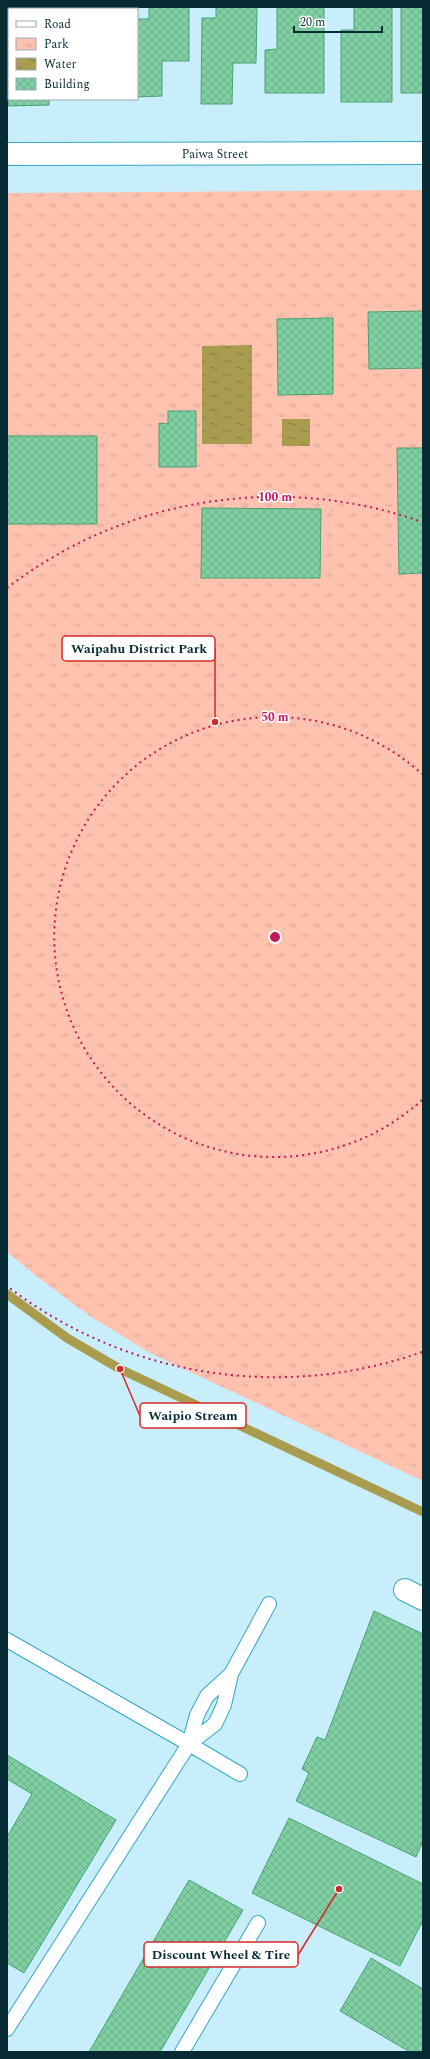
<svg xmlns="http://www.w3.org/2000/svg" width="430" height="2059" font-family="Spectral,serif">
	<defs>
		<pattern id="park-tufts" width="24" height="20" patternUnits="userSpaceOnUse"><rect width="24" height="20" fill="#fec2ae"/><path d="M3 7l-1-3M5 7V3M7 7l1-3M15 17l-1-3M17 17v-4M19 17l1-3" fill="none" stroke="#d8a796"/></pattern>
		<pattern id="water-ripples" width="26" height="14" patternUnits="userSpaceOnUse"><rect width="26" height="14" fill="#aa9c4e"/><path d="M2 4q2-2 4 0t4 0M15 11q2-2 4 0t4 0" fill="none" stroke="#887f42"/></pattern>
		<pattern id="building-cross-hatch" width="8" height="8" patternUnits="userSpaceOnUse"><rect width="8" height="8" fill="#80cfa3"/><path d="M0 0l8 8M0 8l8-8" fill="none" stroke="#6db28d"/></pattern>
	</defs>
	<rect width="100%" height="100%" fill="#c7eefa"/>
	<!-- park -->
	<path fill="url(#park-tufts)" d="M 423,190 L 423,1481 L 150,1353 L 90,1316 L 35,1275 L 7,1252 L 7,193 Z"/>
	<!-- water -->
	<path fill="url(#water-ripples)" d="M 252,345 L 252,444 L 202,444 L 202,346 Z
		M 282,419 L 310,419 L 310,446 L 282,446 Z"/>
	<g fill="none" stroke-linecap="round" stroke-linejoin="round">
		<!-- stream -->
		<path stroke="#aa9c4e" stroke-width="9" d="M 7,1294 L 67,1338 L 120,1369 L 423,1512"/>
	</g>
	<!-- building -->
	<path fill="url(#building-cross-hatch)" stroke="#48a174" d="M 7,7 L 48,7 L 48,9 L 9,9 L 9,99 L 49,99 L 49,105 L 8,106 Z
		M 102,7 L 127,7 L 127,9 L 102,9 Z
		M 149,7 L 189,7 L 189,61 L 162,61 L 162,96 L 137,97 L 137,19 L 149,19 Z
		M 216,7 L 257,7 L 256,63 L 233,63 L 232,104 L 201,104 L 202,18 L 216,18 Z
		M 277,7 L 324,7 L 324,93 L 265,93 L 265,50 L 277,49 Z
		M 354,7 L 392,7 L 392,102 L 341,102 L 341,30 L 354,30 Z
		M 401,7 L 423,7 L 423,93 L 401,93 Z
		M 423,311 L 423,368 L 369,369 L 368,312 Z
		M 333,318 L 333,394 L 278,395 L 277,319 Z
		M 168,411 L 196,411 L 196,467 L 159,467 L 159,423 L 168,424 Z
		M 7,436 L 97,436 L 97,524 L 7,524 Z
		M 397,448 L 423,448 L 423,573 L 399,574 Z
		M 202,508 L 321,509 L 320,578 L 201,578 Z
		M 374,1611 L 423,1634 L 423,1841 L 416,1857 L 296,1801 L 309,1773 L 302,1769 L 317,1737 L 325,1740 Z
		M 7,1755 L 116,1820 L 24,1973 L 7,1963 L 7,1837 L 32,1794 L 7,1779 Z
		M 289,1818 L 423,1884 L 423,1920 L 400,1966 L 252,1893 Z
		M 189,1880 L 243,1910 L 160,2052 L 89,2052 Z
		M 371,1958 L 423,1989 L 423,2052 L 410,2052 L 340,2011 Z"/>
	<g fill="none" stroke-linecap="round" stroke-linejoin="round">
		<defs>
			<path id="lane" d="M 7,1640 L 189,1744 L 7,2029
				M 189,1744 L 215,1724 L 224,1705 L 231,1674 L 269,1604
				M 189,1744 L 197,1715 L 207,1696 L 231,1674
				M 189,1744 L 240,1774
				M 182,2052 L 258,1923"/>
			<path id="street" d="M 405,1590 L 423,1599"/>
			<path id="secondary" d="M 7,154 L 423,153"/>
		</defs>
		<!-- lane casing -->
		<use href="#lane" stroke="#31a7c5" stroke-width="16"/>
		<!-- street casing -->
		<use href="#street" stroke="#31a7c5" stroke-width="24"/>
		<!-- secondary casing -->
		<use href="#secondary" stroke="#31a7c5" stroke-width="24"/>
		<!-- lane -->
		<use href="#lane" stroke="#fff" stroke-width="14"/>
		<!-- street -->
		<use href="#street" stroke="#fff" stroke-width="22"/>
		<!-- secondary -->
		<use href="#secondary" stroke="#fff" stroke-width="22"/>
	</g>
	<!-- distance rings -->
	<g fill="none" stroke="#c2185b" stroke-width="2" stroke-dasharray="2 4">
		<path d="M422 1100A220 220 0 1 1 422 774"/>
		<path d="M422 1352A440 440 0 0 1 7 1286M7 588A440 440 0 0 1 422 522"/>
	</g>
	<g text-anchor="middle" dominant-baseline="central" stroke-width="3" stroke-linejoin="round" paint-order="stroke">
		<!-- street labels -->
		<g font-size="12" fill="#062b35" stroke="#fff">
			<text x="215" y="154">Paiwa Street</text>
		</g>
	</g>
	<circle cx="275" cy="937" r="6" fill="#c2185b" stroke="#fff" stroke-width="2"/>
	<g font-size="12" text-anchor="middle" font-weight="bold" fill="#c2185b" stroke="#fff" stroke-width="3" stroke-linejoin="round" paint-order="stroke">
		<text x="275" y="501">100 m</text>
		<text x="275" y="721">50 m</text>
	</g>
	<!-- callouts -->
	<path fill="none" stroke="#d62828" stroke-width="1.5" d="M215 722L215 649M120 1369L140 1416M339 1889L298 1955"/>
	<g fill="#d62828" stroke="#fff" stroke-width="1.5">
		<circle cx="215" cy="722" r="4"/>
		<circle cx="120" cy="1369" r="4"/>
		<circle cx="339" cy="1889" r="4"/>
	</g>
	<g fill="#fff" stroke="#d62828" stroke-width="1.5">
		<rect x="62" y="636" width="153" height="25" rx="4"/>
		<rect x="140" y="1403" width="106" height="25" rx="4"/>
		<rect x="144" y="1942" width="154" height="25" rx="4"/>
	</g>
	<g font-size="13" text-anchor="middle" font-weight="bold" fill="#062b35">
		<text x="139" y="653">Waipahu District Park</text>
		<text x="193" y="1420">Waipio Stream</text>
		<text x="221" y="1959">Discount Wheel &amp; Tire</text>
	</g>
	<!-- border -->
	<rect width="430" height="2059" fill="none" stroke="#062b35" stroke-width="16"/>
	<!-- legend -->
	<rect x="8" y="8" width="130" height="92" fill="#ffffff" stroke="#9baaae"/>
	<rect x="16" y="21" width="20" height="6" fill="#ffffff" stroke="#9baaae"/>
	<text x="44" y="28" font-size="12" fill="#062b35">Road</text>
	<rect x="16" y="38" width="20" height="12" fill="url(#park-tufts)" stroke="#9baaae"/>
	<text x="44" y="48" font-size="12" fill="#062b35">Park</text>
	<rect x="16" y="58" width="20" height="12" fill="url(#water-ripples)" stroke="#9baaae"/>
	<text x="44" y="68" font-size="12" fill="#062b35">Water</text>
	<rect x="16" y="78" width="20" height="12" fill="url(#building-cross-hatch)" stroke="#9baaae"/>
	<text x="44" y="88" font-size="12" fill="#062b35">Building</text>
	<!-- scale -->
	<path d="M294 26v6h88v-6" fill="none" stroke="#062b35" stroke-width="2"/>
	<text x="300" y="26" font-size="12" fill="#062b35" stroke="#ffffff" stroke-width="3" paint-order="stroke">20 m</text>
</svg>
